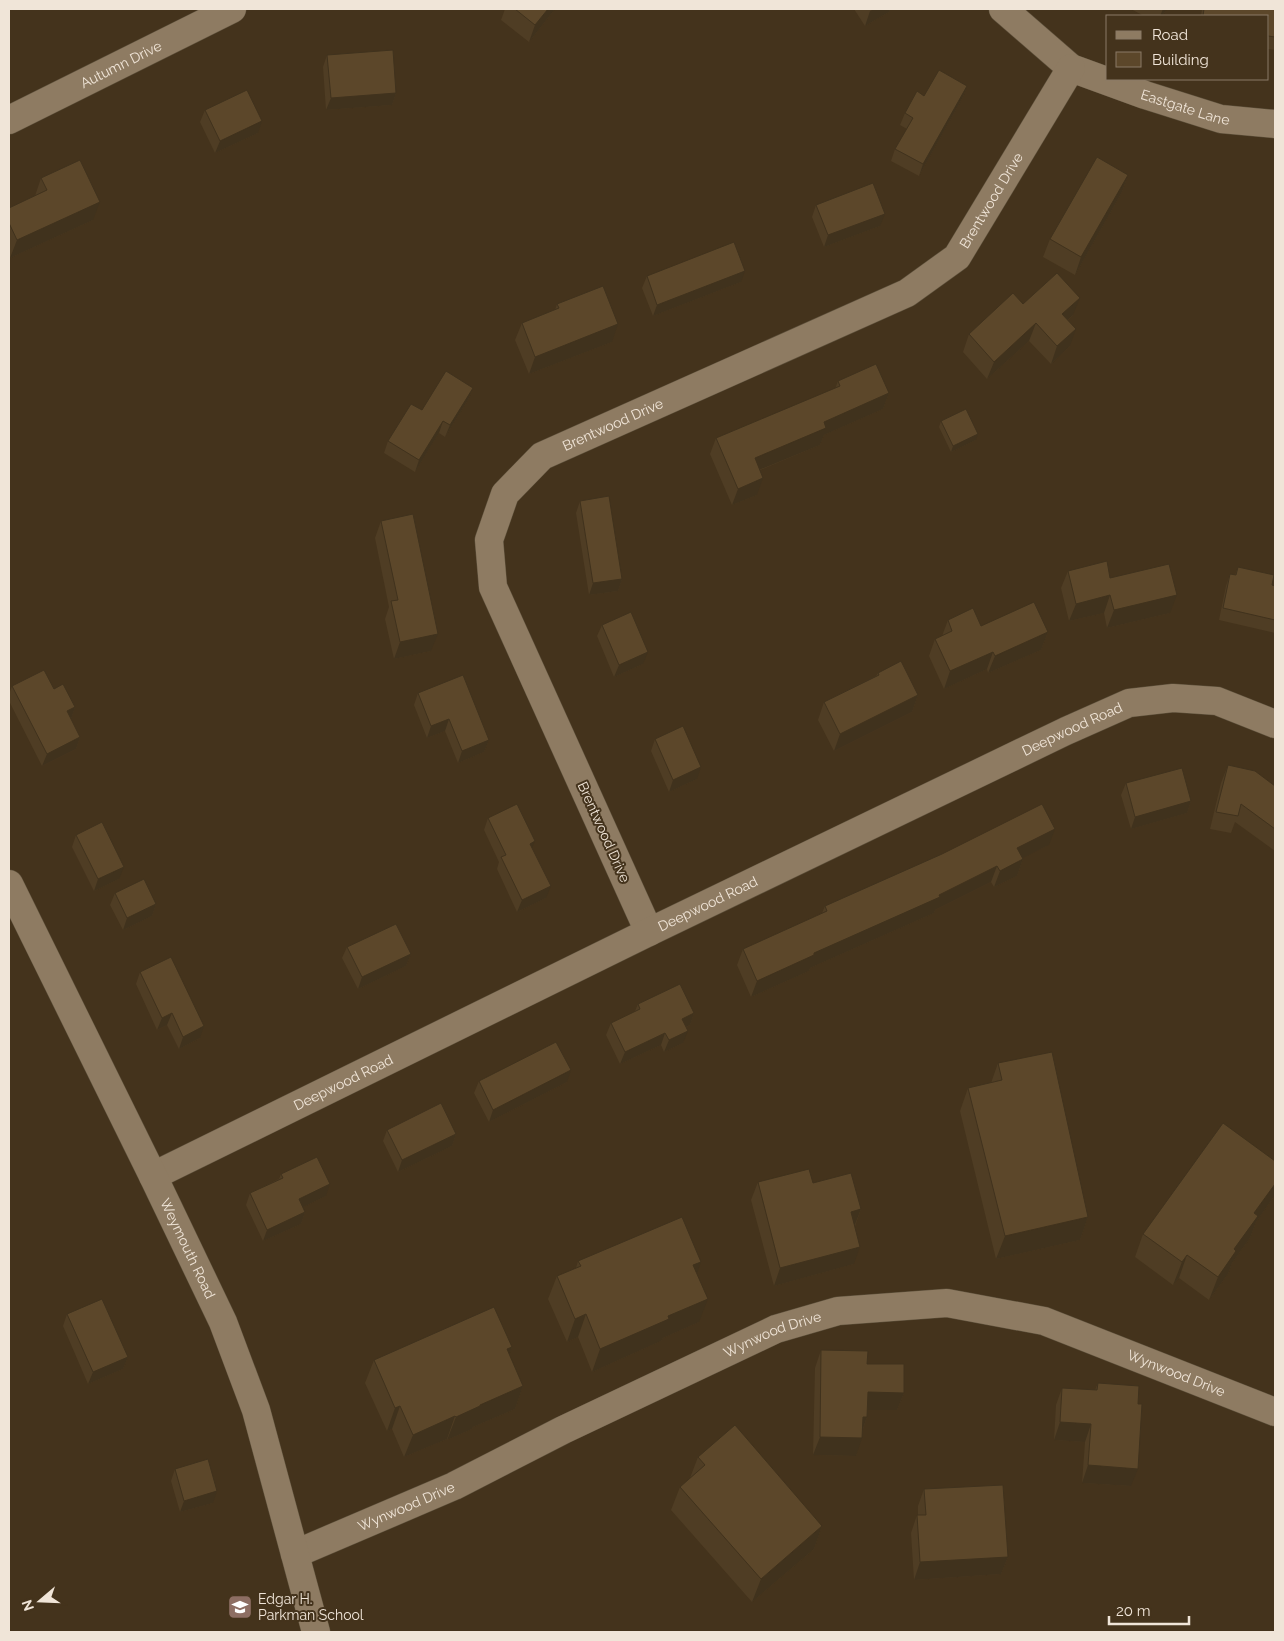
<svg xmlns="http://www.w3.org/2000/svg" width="1284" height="1641" font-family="Raleway,sans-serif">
	<rect width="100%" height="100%" fill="#44331c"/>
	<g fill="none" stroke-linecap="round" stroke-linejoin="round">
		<defs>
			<g id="minor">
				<path id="s1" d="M 1003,9 L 1071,68 L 1145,95 L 1221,119 L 1275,124"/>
				<path id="s2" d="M 9,120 L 232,9"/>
				<path id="s3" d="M 649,932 L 493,587 L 489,540 L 505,494 L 542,456 L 907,293 L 957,257 L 1071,68"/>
				<path id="s4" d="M 153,1176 L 649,932 L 1066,731 L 1129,703 L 1173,698 L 1217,701 L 1275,724"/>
				<path id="s5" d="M 295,1554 L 454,1486 L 563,1430 L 776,1329 L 838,1311 L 947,1303 L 1044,1321 L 1275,1412"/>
			</g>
			<g id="tertiary">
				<path id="s6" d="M 9,884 L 153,1176 L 223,1322 L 256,1410 L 316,1632"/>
			</g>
		</defs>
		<!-- minor casing -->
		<use href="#minor" stroke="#5d503b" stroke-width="29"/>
		<!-- tertiary casing -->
		<use href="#tertiary" stroke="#5d503b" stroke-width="29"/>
		<!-- minor -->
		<use href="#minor" stroke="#8e7b62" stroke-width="28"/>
		<!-- tertiary -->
		<use href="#tertiary" stroke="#8e7b62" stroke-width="28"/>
	</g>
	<!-- wall -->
	<path fill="#4f3d24" d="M 505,9 L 555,9 L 529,42 L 501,20 Z
		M 854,9 L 890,9 L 889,12 L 865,26 Z
		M 1131,9 L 1167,9 L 1162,16 L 1144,16 Z
		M 1202,9 L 1275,9 L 1275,50 L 1268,49 L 1268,16 L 1201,16 Z
		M 327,55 L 396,93 L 392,105 L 326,110 L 323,67 Z
		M 967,86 L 963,97 L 919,176 L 891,161 L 895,149 L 907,129 L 900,125 L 905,113 L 924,96 Z
		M 205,110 L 258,133 L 215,153 L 200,122 Z
		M 1128,175 L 1122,192 L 1075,275 L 1043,257 L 1050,239 Z
		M 41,178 L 93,220 L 10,258 L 9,255 L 9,208 L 35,196 Z
		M 816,205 L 880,226 L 824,247 L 812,217 Z
		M 647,276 L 741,282 L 653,316 L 642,288 Z
		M 557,304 L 612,342 L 529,374 L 515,340 L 522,323 L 555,310 Z
		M 1023,304 L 1073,315 L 1068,320 L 1070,346 L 1051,364 L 1029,341 L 987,379 L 963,352 L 969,334 Z
		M 838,381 L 889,393 L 883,409 L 824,435 L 820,445 L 760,470 L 757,495 L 732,505 L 710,454 L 716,438 L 835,389 Z
		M 473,388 L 468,400 L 445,437 L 439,433 L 415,472 L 384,453 L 388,441 L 422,410 Z
		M 941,421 L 976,440 L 951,452 L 939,427 Z
		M 580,501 L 622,579 L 618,591 L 589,595 L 576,513 Z
		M 381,521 L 431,651 L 394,659 L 385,619 L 389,607 L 375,538 Z
		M 1238,567 L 1272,585 L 1275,586 L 1275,633 L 1219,620 L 1226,586 L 1230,574 L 1235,575 Z
		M 1068,571 L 1110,578 L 1170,613 L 1107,628 L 1104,613 L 1069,621 L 1061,588 Z
		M 948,620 L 981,626 L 1048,632 L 1041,650 L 988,673 L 987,669 L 944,689 L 929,656 L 935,639 L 942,636 Z
		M 602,625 L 643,664 L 614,677 L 597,636 Z
		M 878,673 L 918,695 L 912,712 L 834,751 L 818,720 L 824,702 L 876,676 Z
		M 12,686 L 54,689 L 75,707 L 71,719 L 80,737 L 76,749 L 42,766 L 9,701 L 9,694 Z
		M 418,693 L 489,740 L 484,752 L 458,763 L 445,731 L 427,738 L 414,705 Z
		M 655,739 L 697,779 L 669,792 L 651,751 Z
		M 1228,765 L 1275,786 L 1275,851 L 1235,822 L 1231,833 L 1210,829 L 1221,783 Z
		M 1126,783 L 1191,801 L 1187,813 L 1131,829 L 1121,795 Z
		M 488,818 L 546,898 L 517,912 L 497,869 L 499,862 L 484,830 Z
		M 76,835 L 119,879 L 94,891 L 72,847 Z
		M 1049,845 L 1022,858 L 1023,859 L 1017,876 L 994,887 L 991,882 L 935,910 L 934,913 L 810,968 L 809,971 L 751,997 L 737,965 L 743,949 L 822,913 L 825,906 Z
		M 115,893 L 156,904 L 152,916 L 123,930 L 110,905 Z
		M 347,947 L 411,954 L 406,966 L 358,989 L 342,958 Z
		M 140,972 L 200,1038 L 179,1049 L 167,1025 L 157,1030 L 136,984 Z
		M 638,1004 L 694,1013 L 690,1025 L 686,1027 L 683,1043 L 664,1052 L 661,1045 L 620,1064 L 606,1035 L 611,1023 L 635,1011 Z
		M 998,1063 L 1088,1217 L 1080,1240 L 996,1259 L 960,1111 L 968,1088 L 991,1083 Z
		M 479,1081 L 567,1082 L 489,1122 L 474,1093 Z
		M 387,1130 L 456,1134 L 452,1146 L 398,1172 L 383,1141 Z
		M 1275,1161 L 1275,1195 L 1256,1222 L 1250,1238 L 1232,1263 L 1228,1274 L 1209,1300 L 1179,1278 L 1173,1285 L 1135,1257 L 1143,1234 Z
		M 281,1174 L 326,1196 L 303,1207 L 305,1212 L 301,1224 L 263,1241 L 246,1205 L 250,1193 L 279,1179 Z
		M 758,1182 L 813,1183 L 861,1209 L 855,1226 L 854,1264 L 774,1286 L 751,1200 Z
		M 578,1261 L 697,1274 L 699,1322 L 663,1338 L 661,1341 L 592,1372 L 578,1337 L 567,1342 L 548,1299 L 557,1276 L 576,1268 Z
		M 67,1314 L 128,1357 L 123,1369 L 88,1384 L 63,1326 Z
		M 512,1347 L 509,1355 L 523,1386 L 515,1409 L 473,1427 L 472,1429 L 447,1440 L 447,1439 L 404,1457 L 392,1429 L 387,1431 L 365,1383 L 374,1360 Z
		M 821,1350 L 867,1364 L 904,1393 L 897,1410 L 867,1410 L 867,1417 L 863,1429 L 856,1456 L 813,1455 L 815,1368 Z
		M 1098,1383 L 1131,1486 L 1082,1483 L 1085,1442 L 1054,1440 L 1056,1405 L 1062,1388 L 1095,1390 Z
		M 698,1457 L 822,1526 L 814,1549 L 752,1602 L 671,1510 L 680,1487 L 690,1478 Z
		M 175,1469 L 213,1503 L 180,1512 L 171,1481 Z
		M 924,1489 L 1008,1557 L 1001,1574 L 914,1580 L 911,1533 L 917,1515 L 918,1515 L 918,1506 Z"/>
	<!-- shaded-wall -->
	<path fill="#40321d" d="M 548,9 L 555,9 L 529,42 L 535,25 Z
		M 874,9 L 890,9 L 889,12 L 865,26 L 870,11 Z
		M 1163,9 L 1167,9 L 1162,16 L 1160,16 Z
		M 967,86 L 963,97 L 919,176 L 923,164 Z
		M 396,93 L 392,105 L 326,110 L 331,98 Z
		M 262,121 L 258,133 L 215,153 L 220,141 Z
		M 1128,175 L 1122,192 L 1075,275 L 1081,257 Z
		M 100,202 L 93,220 L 10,258 L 17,240 Z
		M 885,214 L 880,226 L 824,247 L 828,235 Z
		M 745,271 L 741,282 L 653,316 L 657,305 Z
		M 1080,298 L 1073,315 L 1056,331 L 1062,314 Z
		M 1036,323 L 1029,341 L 987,379 L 994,362 Z
		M 618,324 L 612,342 L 529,374 L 535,357 Z
		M 1076,329 L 1070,346 L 1051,364 L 1057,346 Z
		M 473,388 L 468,400 L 445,437 L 450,425 Z
		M 889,393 L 883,409 L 824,435 L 820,445 L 749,474 L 755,458 L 824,422 Z
		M 443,421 L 439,433 L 415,472 L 419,460 Z
		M 978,434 L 976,440 L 951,452 L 953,446 Z
		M 763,478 L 757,495 L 732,505 L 738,489 Z
		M 622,579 L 618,591 L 589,595 L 593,583 Z
		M 1110,595 L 1104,613 L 1069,621 L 1076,604 Z
		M 1177,595 L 1170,613 L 1107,628 L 1114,610 Z
		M 1048,632 L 1041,650 L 988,673 L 995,656 Z
		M 438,634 L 431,651 L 394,659 L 400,642 Z
		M 648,652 L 643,664 L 614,677 L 619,665 Z
		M 993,652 L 987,669 L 944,689 L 950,671 Z
		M 918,695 L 912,712 L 834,751 L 840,734 Z
		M 75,707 L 71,719 L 67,711 Z
		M 449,719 L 445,731 L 427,738 L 431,726 Z
		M 80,737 L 76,749 L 42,766 L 47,754 Z
		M 489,740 L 484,752 L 458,763 L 462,751 Z
		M 701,767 L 697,779 L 669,792 L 673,780 Z
		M 1191,801 L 1187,813 L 1131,829 L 1135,817 Z
		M 1055,829 L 1049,845 L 1011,864 L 1017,848 Z
		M 535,841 L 530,853 L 530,844 Z
		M 1023,859 L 1017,876 L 994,887 L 1000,871 Z
		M 997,866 L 991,882 L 935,910 L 934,913 L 810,968 L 809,971 L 751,997 L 757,981 L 814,953 L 939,895 Z
		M 124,867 L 119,879 L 94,891 L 98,879 Z
		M 551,886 L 546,898 L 517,912 L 522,900 Z
		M 156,904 L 152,916 L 123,930 L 127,918 Z
		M 411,954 L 406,966 L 358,989 L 362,977 Z
		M 172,1013 L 167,1025 L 157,1030 L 162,1018 Z
		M 694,1013 L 690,1025 L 677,1031 L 682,1019 Z
		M 204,1026 L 200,1038 L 179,1049 L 183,1037 Z
		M 688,1031 L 683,1043 L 664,1052 L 669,1040 Z
		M 665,1033 L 661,1045 L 620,1064 L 625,1052 Z
		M 571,1070 L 567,1082 L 489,1122 L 493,1110 Z
		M 456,1134 L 452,1146 L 398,1172 L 402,1160 Z
		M 330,1184 L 326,1196 L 295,1211 L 299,1199 Z
		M 1275,1184 L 1275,1195 L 1256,1222 L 1250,1238 L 1232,1263 L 1228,1274 L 1209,1300 L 1218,1277 L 1254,1213 Z
		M 861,1209 L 854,1227 L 851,1212 Z
		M 305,1212 L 301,1224 L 263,1241 L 267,1230 Z
		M 1088,1217 L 1080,1240 L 996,1259 L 1005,1236 Z
		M 860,1247 L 854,1264 L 774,1286 L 780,1268 Z
		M 1187,1255 L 1179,1278 L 1173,1285 L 1182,1262 Z
		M 701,1262 L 693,1285 L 693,1265 Z
		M 708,1299 L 699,1322 L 663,1338 L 661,1341 L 592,1372 L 600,1349 L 668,1316 Z
		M 586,1314 L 578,1337 L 567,1342 L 575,1319 Z
		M 512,1347 L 504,1370 L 507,1349 Z
		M 128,1357 L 123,1369 L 88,1384 L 93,1372 Z
		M 523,1386 L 515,1409 L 473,1427 L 472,1429 L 447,1440 L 456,1417 L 480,1405 Z
		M 868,1392 L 904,1393 L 897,1410 L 861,1410 Z
		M 400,1406 L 392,1429 L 387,1431 L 395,1408 Z
		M 455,1416 L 447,1439 L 404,1457 L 413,1435 Z
		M 863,1417 L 867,1417 L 861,1434 Z
		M 1060,1422 L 1091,1424 L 1085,1442 L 1054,1440 Z
		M 820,1437 L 862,1438 L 856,1456 L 813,1455 Z
		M 1088,1465 L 1138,1469 L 1131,1486 L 1082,1483 Z
		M 217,1491 L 213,1503 L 180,1512 L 184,1501 Z
		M 822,1526 L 814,1549 L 752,1602 L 761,1579 Z
		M 1008,1557 L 1001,1574 L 914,1580 L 920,1562 Z"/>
	<!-- building -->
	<path fill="#5c472a" stroke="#40321d" d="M 515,9 L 548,9 L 535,25 Z
		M 1204,9 L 1275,9 L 1275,37 L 1268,36 L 1268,16 L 1203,16 Z
		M 393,50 L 396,93 L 331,98 L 327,55 Z
		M 939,70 L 967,86 L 923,164 L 895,149 L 913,118 L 905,113 L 917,91 L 924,96 Z
		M 247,90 L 262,121 L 220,141 L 205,110 Z
		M 1097,157 L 1128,175 L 1081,257 L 1050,239 Z
		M 80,160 L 100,202 L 17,240 L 9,223 L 9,208 L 47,190 L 41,178 Z
		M 873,183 L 885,214 L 828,235 L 816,205 Z
		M 734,242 L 745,271 L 657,305 L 647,276 Z
		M 1057,273 L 1080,298 L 1062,314 L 1076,329 L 1057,346 L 1036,323 L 994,362 L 969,334 L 1013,293 L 1023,304 Z
		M 603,286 L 618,324 L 535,357 L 522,323 L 559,308 L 557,304 Z
		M 876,364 L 889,393 L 824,422 L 826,428 L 755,458 L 763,478 L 738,489 L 716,438 L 840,386 L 838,381 Z
		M 446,371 L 473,388 L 450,425 L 443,421 L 419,460 L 388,441 L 411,404 L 422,410 Z
		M 966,409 L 978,434 L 953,446 L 941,421 Z
		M 609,496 L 622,579 L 593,583 L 580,501 Z
		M 413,514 L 438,634 L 400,642 L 391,601 L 398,600 L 381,521 Z
		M 1107,561 L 1110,578 L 1169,564 L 1177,595 L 1114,610 L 1110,595 L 1076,604 L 1068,571 Z
		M 1238,567 L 1274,575 L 1272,585 L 1275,586 L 1275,620 L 1223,608 L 1230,574 L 1236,575 Z
		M 1034,602 L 1048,632 L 995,656 L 993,652 L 950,671 L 935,639 L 952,631 L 948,620 L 973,608 L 981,626 Z
		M 631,612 L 648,652 L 619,665 L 602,625 Z
		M 901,661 L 918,695 L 840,734 L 824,702 L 879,675 L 878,673 Z
		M 44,670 L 54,689 L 63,684 L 75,707 L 67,711 L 80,737 L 47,754 L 12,686 Z
		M 463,675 L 489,740 L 462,751 L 449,719 L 431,726 L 418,693 Z
		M 683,726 L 701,767 L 673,780 L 655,739 Z
		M 1228,765 L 1255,771 L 1275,786 L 1275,829 L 1241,804 L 1238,816 L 1216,812 Z
		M 1182,768 L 1191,801 L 1135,817 L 1126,783 Z
		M 517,804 L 535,841 L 530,844 L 551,886 L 522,900 L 501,857 L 506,855 L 488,818 Z
		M 1042,804 L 1055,829 L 1017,848 L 1023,859 L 1000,871 L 997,866 L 939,895 L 940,897 L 814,953 L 814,955 L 757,981 L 743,949 L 827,911 L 825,906 L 942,854 Z
		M 102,822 L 124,867 L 98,879 L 76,835 Z
		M 144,879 L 156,904 L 127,918 L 115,893 Z
		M 396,924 L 411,954 L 362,977 L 347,947 Z
		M 171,957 L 204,1026 L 183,1037 L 172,1013 L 162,1018 L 140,972 Z
		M 680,984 L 694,1013 L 682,1019 L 688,1031 L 669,1040 L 665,1033 L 625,1052 L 611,1023 L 640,1009 L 638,1004 Z
		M 556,1042 L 571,1070 L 493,1110 L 479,1081 Z
		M 1052,1052 L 1088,1217 L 1005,1236 L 968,1088 L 1002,1080 L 998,1063 Z
		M 441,1103 L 456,1134 L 402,1160 L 387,1130 Z
		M 1223,1123 L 1275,1161 L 1275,1184 L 1254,1213 L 1258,1216 L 1234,1249 L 1236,1251 L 1218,1277 L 1187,1255 L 1182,1262 L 1143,1234 Z
		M 317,1157 L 330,1184 L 299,1199 L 305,1212 L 267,1230 L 250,1193 L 283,1178 L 281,1174 Z
		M 809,1169 L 813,1183 L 851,1173 L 861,1209 L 851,1212 L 860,1247 L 780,1268 L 758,1182 Z
		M 682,1217 L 701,1262 L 693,1265 L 708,1299 L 668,1316 L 669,1319 L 600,1349 L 586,1314 L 575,1319 L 557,1276 L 581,1266 L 578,1261 Z
		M 102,1299 L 128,1357 L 93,1372 L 67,1314 Z
		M 494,1307 L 512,1347 L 507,1349 L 523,1386 L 480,1405 L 480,1406 L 456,1417 L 455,1416 L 413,1435 L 400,1406 L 395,1408 L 374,1360 Z
		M 821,1350 L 868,1351 L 867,1364 L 904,1364 L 904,1393 L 868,1392 L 867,1417 L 863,1417 L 862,1438 L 820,1437 Z
		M 1098,1383 L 1139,1386 L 1138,1404 L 1142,1404 L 1138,1469 L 1088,1465 L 1091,1424 L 1060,1422 L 1062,1388 L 1097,1390 Z
		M 735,1425 L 822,1526 L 761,1579 L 680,1487 L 705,1465 L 698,1457 Z
		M 208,1459 L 217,1491 L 184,1501 L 175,1469 Z
		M 1003,1485 L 1008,1557 L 920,1562 L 917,1515 L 926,1515 L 924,1489 Z"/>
	<!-- icons -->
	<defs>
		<symbol id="school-square" viewBox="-11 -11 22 22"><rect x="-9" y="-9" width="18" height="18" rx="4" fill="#8d6e63" stroke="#44331c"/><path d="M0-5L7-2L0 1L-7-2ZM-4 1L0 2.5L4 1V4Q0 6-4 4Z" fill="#fff"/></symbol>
	</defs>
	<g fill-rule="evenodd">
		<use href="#school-square" x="226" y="1593" width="28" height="28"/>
	</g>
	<g text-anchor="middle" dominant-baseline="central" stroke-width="4" stroke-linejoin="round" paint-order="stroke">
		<!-- street labels -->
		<g font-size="14" fill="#f0e5d8" stroke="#44331c">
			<text stroke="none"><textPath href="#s2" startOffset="125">Autumn Drive</textPath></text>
			<text stroke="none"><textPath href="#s1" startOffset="211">Eastgate Lane</textPath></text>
			<text stroke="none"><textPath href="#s3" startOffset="1055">Brentwood Drive</textPath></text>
			<text stroke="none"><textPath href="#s3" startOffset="605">Brentwood Drive</textPath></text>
			<text stroke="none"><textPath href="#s4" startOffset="1022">Deepwood Road</textPath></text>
			<text transform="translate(604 832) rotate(66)">Brentwood Drive</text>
			<text stroke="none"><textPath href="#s4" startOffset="618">Deepwood Road</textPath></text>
			<text stroke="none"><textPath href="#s4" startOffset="212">Deepwood Road</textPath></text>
			<text stroke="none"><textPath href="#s6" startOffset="406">Weymouth Road</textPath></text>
			<text stroke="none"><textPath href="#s5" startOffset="526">Wynwood Drive</textPath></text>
			<text stroke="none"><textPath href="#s5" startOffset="946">Wynwood Drive</textPath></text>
			<text stroke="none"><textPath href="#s5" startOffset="121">Wynwood Drive</textPath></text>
		</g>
		<!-- poi labels -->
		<g font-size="14" fill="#f0e5d8" stroke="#44331c" text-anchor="start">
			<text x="258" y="1599">Edgar H.<tspan x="258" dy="16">Parkman School</tspan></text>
		</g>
	</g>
	<!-- border -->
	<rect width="1284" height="1641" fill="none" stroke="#f0e5d8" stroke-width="20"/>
	<!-- legend -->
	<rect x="1106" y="15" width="162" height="65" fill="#44331c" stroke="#897a67"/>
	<rect x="1116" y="31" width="25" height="8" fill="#8e7b62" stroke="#897a67"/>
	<text x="1152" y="40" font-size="15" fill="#f0e5d8">Road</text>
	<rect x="1116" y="52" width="25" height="15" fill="#5c472a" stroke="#897a67"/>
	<text x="1152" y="65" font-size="15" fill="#f0e5d8">Building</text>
	<!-- north arrow -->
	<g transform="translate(40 1601) rotate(251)" stroke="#44331c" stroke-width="4" paint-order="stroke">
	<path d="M0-4L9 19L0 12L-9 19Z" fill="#f0e5d8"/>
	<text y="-8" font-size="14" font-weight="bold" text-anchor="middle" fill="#f0e5d8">N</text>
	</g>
	<!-- scale -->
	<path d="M1109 1616v8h80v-8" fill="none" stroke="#f0e5d8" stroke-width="2.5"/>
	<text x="1116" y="1616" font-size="15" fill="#f0e5d8" stroke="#44331c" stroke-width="4" paint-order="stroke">20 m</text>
</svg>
